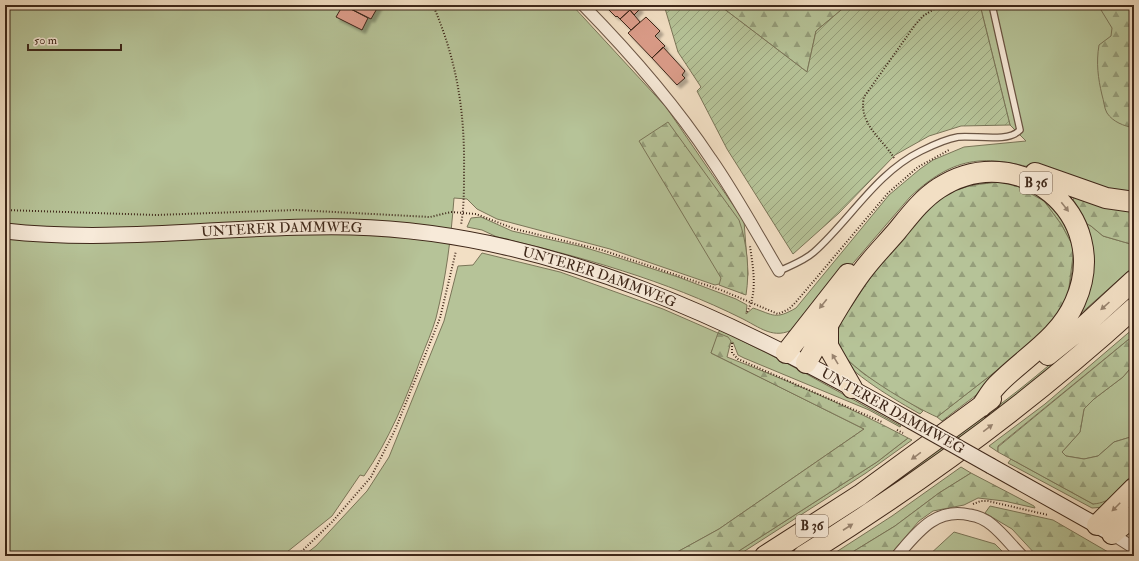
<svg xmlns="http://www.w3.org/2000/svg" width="1139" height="561" font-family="'IM FELL Double Pica',serif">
	<defs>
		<pattern id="forest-firs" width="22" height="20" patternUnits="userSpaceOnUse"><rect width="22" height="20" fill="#b6c398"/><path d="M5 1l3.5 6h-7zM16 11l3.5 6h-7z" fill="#959e7b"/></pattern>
		<pattern id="garden-furrows" width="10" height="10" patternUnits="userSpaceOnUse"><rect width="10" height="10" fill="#b6c398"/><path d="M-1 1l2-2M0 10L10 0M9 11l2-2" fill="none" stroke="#959e7b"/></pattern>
		<filter id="shadow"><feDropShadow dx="3.5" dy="3.5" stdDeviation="1" flood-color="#0004"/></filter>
	</defs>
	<rect width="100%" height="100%" fill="#f2dfc4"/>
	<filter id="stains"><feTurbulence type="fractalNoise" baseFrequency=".005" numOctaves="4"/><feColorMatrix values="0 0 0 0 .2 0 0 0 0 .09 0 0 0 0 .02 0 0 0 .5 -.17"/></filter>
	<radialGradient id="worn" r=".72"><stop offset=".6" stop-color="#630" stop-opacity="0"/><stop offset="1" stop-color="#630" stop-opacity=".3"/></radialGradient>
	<!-- grass -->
	<path fill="#b6c398" stroke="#7a7558" d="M 5,5 L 572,5 L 666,107 L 744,221 L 748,274 L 744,294 L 719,284 L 715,285 L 610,249 L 497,219 L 477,209 L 467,199 L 454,198 C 451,238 446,278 436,318 C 432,332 426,345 421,358 C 406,399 389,440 364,476 L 360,475 L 332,516 L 282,556 L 5,556 Z
		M 980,5 L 1134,5 L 1134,197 C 1107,189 1081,182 1054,174 C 993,156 960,150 910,197 L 799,326 C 776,341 764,330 743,319 C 665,280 582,257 497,237 L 482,230 L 467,227 L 471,218 L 481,217 L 512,231 L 583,247 L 616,257 L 678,277 L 736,299 L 747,305 L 746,314 L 753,308 C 774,315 775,320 796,308 L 889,195 L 920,169 L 933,160 L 964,147 L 1026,141 L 1010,125 Z
		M 986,177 C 1017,177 1047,187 1065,214 C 1122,301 999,376 942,421 L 937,417 L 1041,336 L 1055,317 L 1068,295 L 1072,271 L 1074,248 L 1061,224 L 1044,201 L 1015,185 L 1000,182 L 968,185 L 947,194 L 927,208 L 897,243 L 840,323 L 838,347 L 845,358 L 864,374 L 923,411 L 920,414 C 899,402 846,372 836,350 C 833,343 831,331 834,324 C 849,289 909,213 941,192 C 955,183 970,179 986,177 Z
		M 1080,220 L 1091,226 L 1103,236 L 1134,245 L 1134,266 L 1078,316 Z
		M 482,253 L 560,272 L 663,309 L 718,333 L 720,330 L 781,360 L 901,426 L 900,427 L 869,410 L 744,358 L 738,355 L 733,342 L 731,343 L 719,333 L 711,353 L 864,429 L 719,529 L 670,556 L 303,556 L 316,546 L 367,491 L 389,457 L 444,321 L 458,266 L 473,265 Z
		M 1134,291 L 1134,298 L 978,427 L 803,548 L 789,556 L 779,556 C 855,507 930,458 1002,403 C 1048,368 1091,329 1134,291 Z
		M 1134,328 L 1134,335 L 998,446 L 998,452 L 989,446 L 1045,404 Z
		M 1134,364 L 1134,436 L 1114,442 L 1098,456 L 1084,459 L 1066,456 L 1062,452 L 1080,432 L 1084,409 L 1094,399 L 1123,377 Z
		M 908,438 L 912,440 L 866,473 L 737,556 L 731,556 L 877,462 Z
		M 1011,459 L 1093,504 L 1114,497 L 1134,477 L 1134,484 L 1106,507 L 1092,508 L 1008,463 Z
		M 961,467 L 971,473 L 939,493 L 895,526 L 846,556 L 830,556 L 892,516 Z
		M 954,532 L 995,544 L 1007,556 L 928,556 Z"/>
	<!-- forest -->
	<path fill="url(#forest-firs)" stroke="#7a7558" d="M 719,5 L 847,5 L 816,31 L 807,72 Z
		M 1098,5 L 1134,5 L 1134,128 C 1124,126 1113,122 1107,113 C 1104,108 1104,101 1102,95 C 1098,78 1096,63 1099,45 L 1111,36 L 1112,28 Z
		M 668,122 L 739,220 C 747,243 750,270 746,295 L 719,285 L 721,278 L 639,141 Z
		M 1000,182 L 1015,185 L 1044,201 L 1061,224 L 1074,248 L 1068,295 L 1055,317 L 1041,336 L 937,417 C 914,407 848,369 839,348 C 836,342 838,330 840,324 C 842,317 849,310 853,304 C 873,273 916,210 947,194 C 964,185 982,184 1000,182 Z
		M 1076,194 L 1134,208 L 1134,245 L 1103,236 L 1091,226 L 1080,220 L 1071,204 Z
		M 718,333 L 728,337 L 731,341 L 727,357 C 789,381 850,407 908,438 L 877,462 L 731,556 L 670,556 L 719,529 L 864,429 L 711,353 Z
		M 1134,335 L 1134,364 L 1123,377 L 1094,399 L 1084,409 L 1080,432 L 1062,452 L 1066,456 L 1084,459 L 1098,456 L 1114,442 L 1134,436 L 1134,477 C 1122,489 1111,503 1093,504 L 998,452 L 998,447 Z
		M 971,473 L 1034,506 L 1035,508 L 1004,501 L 978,498 L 964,505 L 933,511 L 919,521 L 889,556 L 846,556 L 895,526 L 939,493 Z
		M 990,506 L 1053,520 L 1115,556 L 1037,556 L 1012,529 L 985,513 Z"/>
	<!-- garden -->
	<path fill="url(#garden-furrows)" stroke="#7a7558" d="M 664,5 L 719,5 L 807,72 L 816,31 L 847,5 L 980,5 L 1010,125 L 961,126 L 929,136 L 895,155 L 839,213 L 793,254 L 727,149 L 697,91 L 701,87 L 678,52 Z"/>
	<!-- building -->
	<path fill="#db9c89" stroke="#3e2719" filter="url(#shadow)" d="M 343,5 L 368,18 L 362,30 L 336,17 Z
		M 350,5 L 379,5 L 371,19 L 349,8 Z
		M 604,5 L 636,5 L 640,9 L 634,15 L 630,10 L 620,19 L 617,16 L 616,17 Z
		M 630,10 L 640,22 L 631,30 L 620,19 Z
		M 646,17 L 660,31 L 655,36 L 665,46 L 652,58 L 628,33 Z
		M 663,47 L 685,71 L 682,75 L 685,78 L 677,85 L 652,58 Z"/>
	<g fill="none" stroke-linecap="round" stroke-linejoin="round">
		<defs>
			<path id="lane" d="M 779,271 C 790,266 804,261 814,252 C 850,220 876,173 921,151 C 933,145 946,139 958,137 C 975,135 1008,143 1020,130 L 992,5"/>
			<path id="street" d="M 583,5 C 630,53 674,103 711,159 C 736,195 757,234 779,271
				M 1112,534 L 1134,548
				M 897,556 C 917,533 935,507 970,515 C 977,516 986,520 992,525 C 1003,534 1012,546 1022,556"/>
			<g id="secondary">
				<path id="s1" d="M 5,231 C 120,244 236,224 351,227 C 554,232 738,323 911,421"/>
				<path d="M 991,466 L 1105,530"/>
			</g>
			<path id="highway" d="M 1035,173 L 1106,198 L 1134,202
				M 828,327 L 828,346 L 852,388
				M 786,353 L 848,274
				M 1048,355 L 1083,327 L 1134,280
				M 806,363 C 824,333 840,301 861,273 C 872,258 885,245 897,231 C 910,215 922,199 939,188 C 1017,137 1114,214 1075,302 C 1059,339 1024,357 997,385 C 991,391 986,400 981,407
				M 1097,525 L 1134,488
				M 1112,534 L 1134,516
				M 765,556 L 860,495 L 991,399
				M 803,556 C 920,483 1032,401 1134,308"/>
		</defs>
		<!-- lane casing -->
		<use href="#lane" stroke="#6b5544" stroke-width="8"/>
		<!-- street casing -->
		<use href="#street" stroke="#6b5544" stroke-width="13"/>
		<!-- secondary casing -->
		<use href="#secondary" stroke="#3e2719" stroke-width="17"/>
		<!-- highway casing -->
		<use href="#highway" stroke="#3e2719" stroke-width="22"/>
		<!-- path -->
		<path stroke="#3e2719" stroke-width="2" stroke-dasharray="1 2" stroke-linecap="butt" d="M 433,5 C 457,61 465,111 464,173 C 464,190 464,208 461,225
			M 894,158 C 882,138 858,124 864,97 L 915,25 L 923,16 L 941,5
			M 5,210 L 156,215 L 296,210 L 430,217 L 451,212 L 476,214 L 515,229 L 602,250 L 721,290 L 778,314 L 789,309 L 796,302 L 888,193 L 918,167 L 949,150
			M 747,312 C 758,292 753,268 750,246
			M 732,343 L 732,353 L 738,359 L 882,422
			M 973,504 L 981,501 L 988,501 L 1048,515
			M 297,556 L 332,522 L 371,477 L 395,430 L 440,318 L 456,251"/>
		<!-- lane -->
		<use href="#lane" stroke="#f7ead9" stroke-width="5.5"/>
		<!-- street -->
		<use href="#street" stroke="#f7ead9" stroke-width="11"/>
		<!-- secondary -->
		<use href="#secondary" stroke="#f7ead9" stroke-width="15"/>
		<!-- highway -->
		<use href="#highway" stroke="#f2dfc4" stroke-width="20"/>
		<defs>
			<path id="secondary-bridge" d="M 911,421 L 991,466"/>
		</defs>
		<!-- secondary-bridge casing -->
		<use href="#secondary-bridge" stroke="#3e2719" stroke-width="17" stroke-linecap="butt"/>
		<!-- path-bridge -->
		<path stroke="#3e2719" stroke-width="2" stroke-dasharray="1 2" stroke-linecap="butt" d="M 897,430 L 903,433"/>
		<!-- secondary-bridge -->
		<use href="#secondary-bridge" stroke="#f7ead9" stroke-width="15"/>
	</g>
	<!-- one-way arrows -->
	<defs><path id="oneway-solid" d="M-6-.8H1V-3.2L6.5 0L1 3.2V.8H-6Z"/></defs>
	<g fill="#98836e">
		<use href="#oneway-solid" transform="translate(1065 207) rotate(52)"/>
		<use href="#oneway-solid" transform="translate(823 304) rotate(129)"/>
		<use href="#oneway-solid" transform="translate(1105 306) rotate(138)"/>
		<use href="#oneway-solid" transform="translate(835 359) rotate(-121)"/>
		<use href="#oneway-solid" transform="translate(988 428) rotate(-37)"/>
		<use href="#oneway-solid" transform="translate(916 456) rotate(144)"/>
		<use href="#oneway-solid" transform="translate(1116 507) rotate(135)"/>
		<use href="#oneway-solid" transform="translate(848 527) rotate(-33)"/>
	</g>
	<g text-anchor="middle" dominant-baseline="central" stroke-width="3" stroke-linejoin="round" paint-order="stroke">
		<!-- shield labels -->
		<g fill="#f7ead9" stroke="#766253" stroke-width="1">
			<rect x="1020" y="172" width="32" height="22" rx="3"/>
			<rect x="796" y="515" width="32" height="22" rx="3"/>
		</g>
		<g font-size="13" font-weight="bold" fill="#3e2719">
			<text x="1036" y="183">B 36</text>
			<text x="812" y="526">B 36</text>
		</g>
		<!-- street labels -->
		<g font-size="14" fill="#3e2719" stroke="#f7ead9">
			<text stroke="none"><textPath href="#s1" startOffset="277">UNTERER DAMMWEG</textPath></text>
			<text stroke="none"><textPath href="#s1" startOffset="601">UNTERER DAMMWEG</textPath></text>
			<text transform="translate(893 411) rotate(29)">UNTERER DAMMWEG</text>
		</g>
	</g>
	<!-- margin -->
	<rect width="1139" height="561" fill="none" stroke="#f2dfc4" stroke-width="20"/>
	<rect x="6" y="6" width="1127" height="549" fill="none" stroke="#3e2719" stroke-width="2"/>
	<rect x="10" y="10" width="1119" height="541" fill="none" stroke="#3e2719"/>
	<!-- scale -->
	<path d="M28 44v6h93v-6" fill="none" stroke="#3e2719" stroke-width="2"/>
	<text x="34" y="44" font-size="12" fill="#3e2719" stroke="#f7ead9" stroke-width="3" paint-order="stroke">50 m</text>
	<rect width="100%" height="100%" filter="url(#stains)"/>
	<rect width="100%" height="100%" fill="url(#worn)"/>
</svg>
